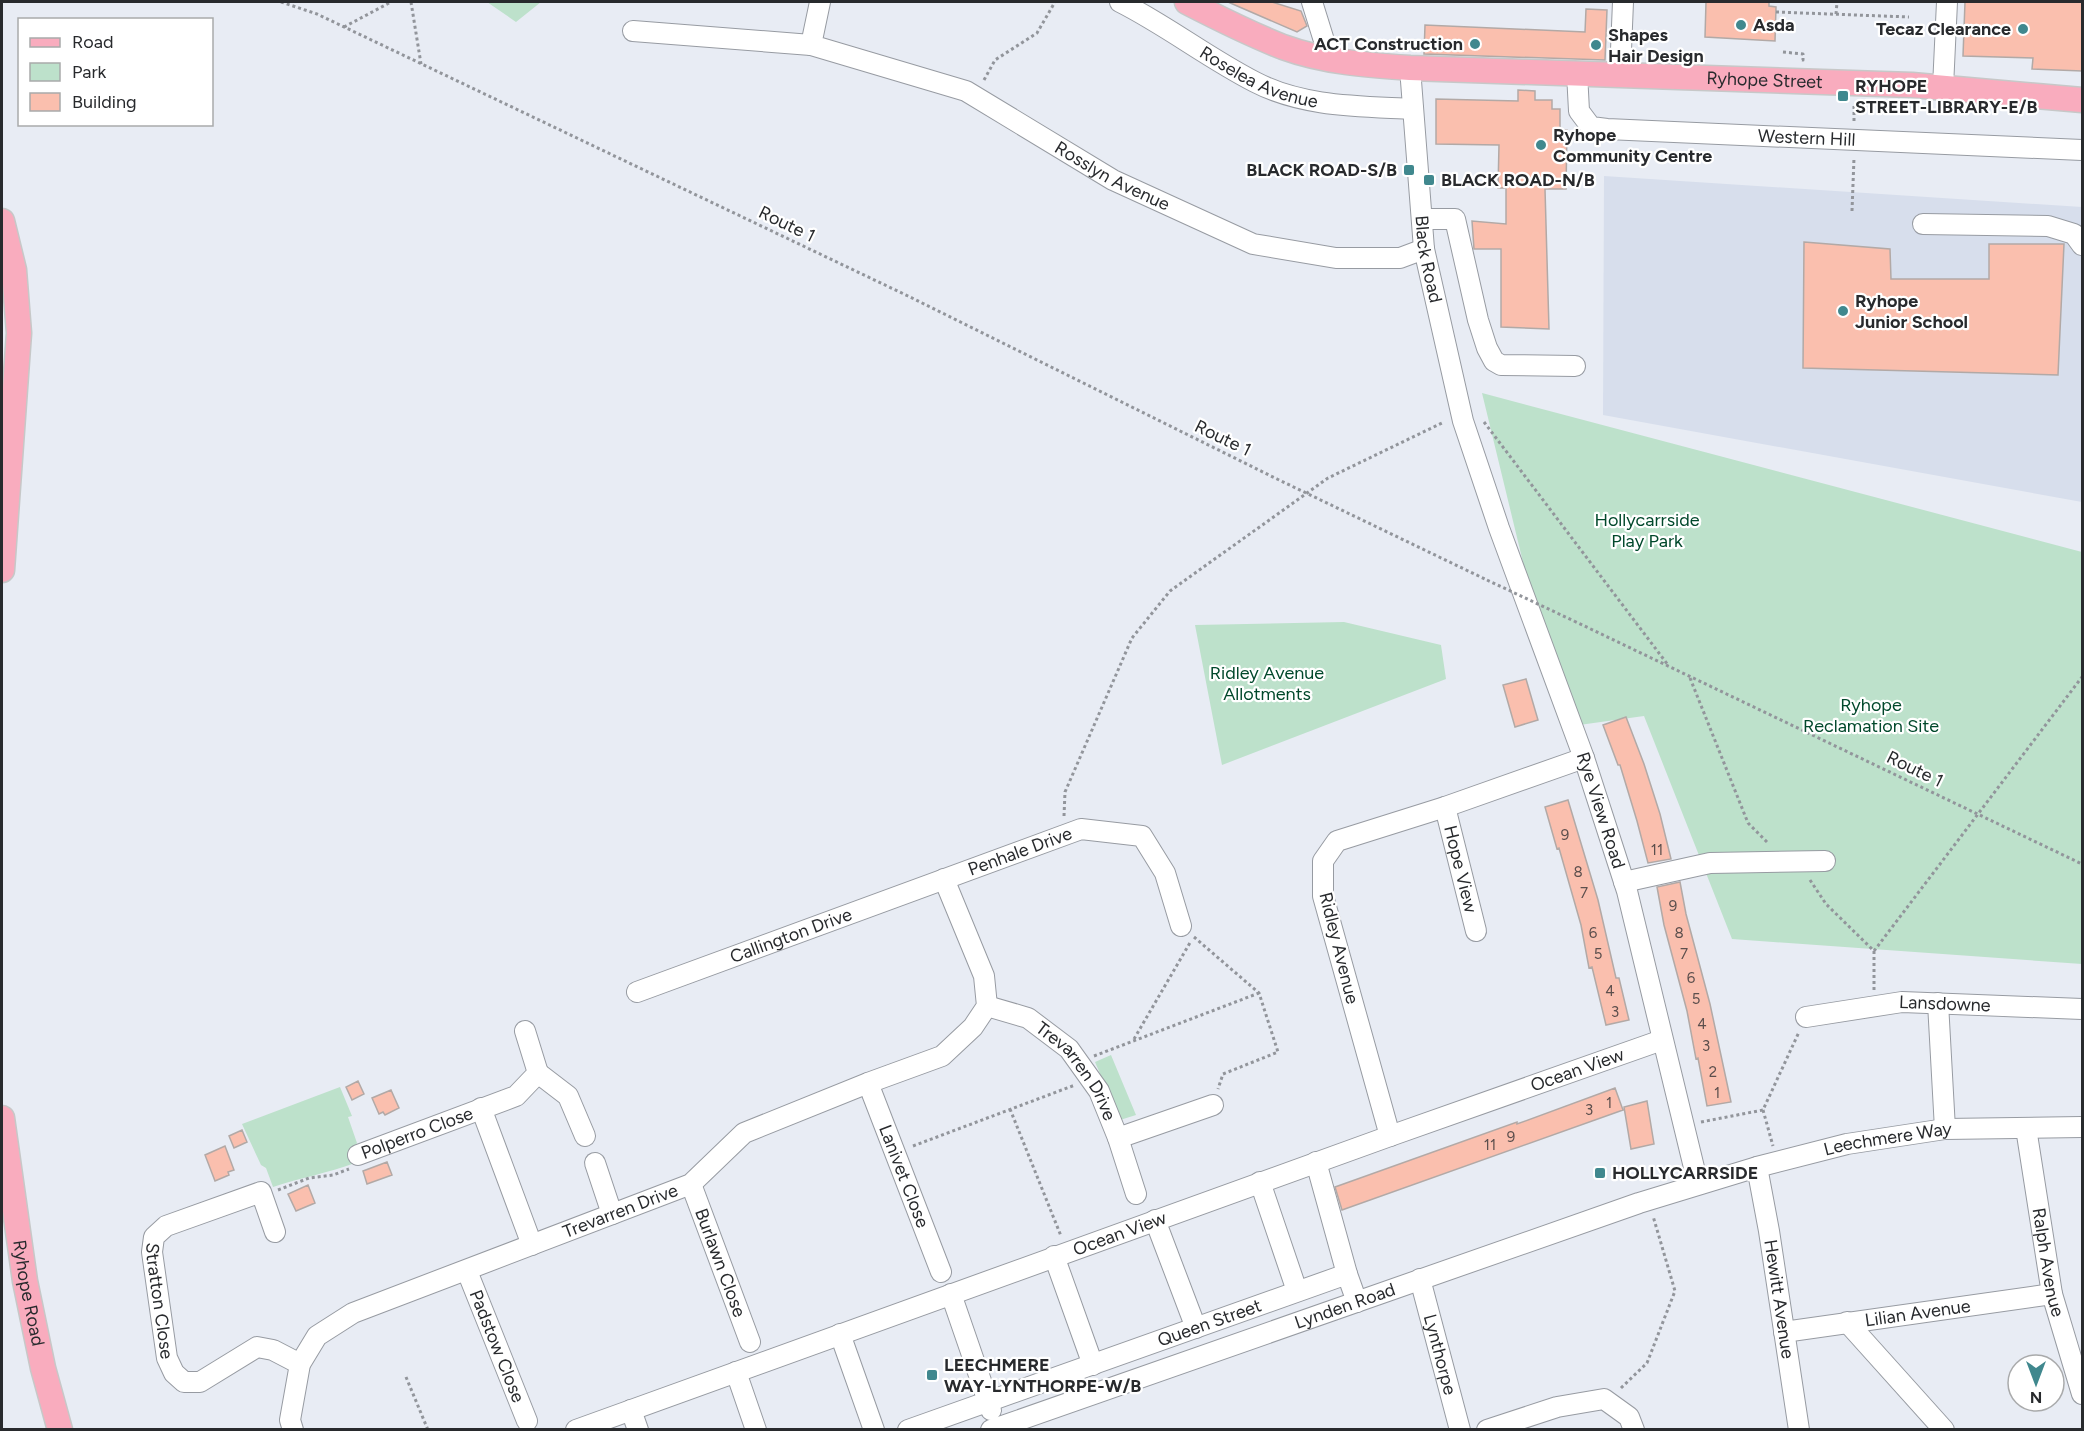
<svg xmlns="http://www.w3.org/2000/svg" width="2084" height="1431" font-family="Figtree,sans-serif">
	<rect width="100%" height="100%" fill="#e8ecf4"/>
	<!-- built -->
	<path fill="#d7deec" d="M 1604,176 L 2082,207 L 2082,502 L 1603,415 Z"/>
	<!-- green -->
	<path fill="#bde1cb" d="M 487,2 L 541,2 L 516,22 Z
		M 1482,393 L 2082,552 L 2082,964 L 1732,939 L 1644,716 L 1572,726 L 1545,653 Z
		M 1344,622 L 1441,645 L 1446,679 L 1222,765 L 1195,625 Z
		M 1111,1055 L 1136,1115 L 1120,1120 L 1095,1062 Z
		M 340,1087 L 352,1116 L 348,1117 L 357,1143 L 351,1151 L 355,1163 C 328,1173 300,1178 273,1187 L 266,1168 L 261,1165 L 242,1124 Z"/>
	<!-- building -->
	<path fill="#fabfae" stroke="#b2a9a6" stroke-width="1.5" d="M 1228,2 L 1272,2 L 1301,11 L 1307,26 L 1297,32 Z
		M 1706,2 L 1769,2 L 1769,6 L 1776,7 L 1775,41 L 1705,37 Z
		M 1965,2 L 2082,2 L 2082,71 L 2032,69 L 2033,58 L 1963,56 Z
		M 1586,9 L 1607,10 L 1605,60 L 1424,54 L 1425,25 L 1585,32 Z
		M 1518,90 L 1535,91 L 1535,100 L 1552,100 L 1552,109 L 1560,109 L 1560,130 L 1567,130 L 1566,189 L 1545,189 L 1549,329 L 1501,327 L 1501,249 L 1474,249 L 1472,221 L 1506,224 L 1506,188 L 1498,188 L 1499,145 L 1436,144 L 1436,99 L 1518,101 Z
		M 1804,242 L 1890,249 L 1891,279 L 1989,279 L 1989,244 L 2064,244 L 2058,375 L 1803,368 Z
		M 1526,679 L 1538,720 L 1515,727 L 1503,685 Z
		M 1626,717 L 1644,764 L 1660,814 L 1671,859 L 1648,863 L 1637,821 L 1620,765 L 1618,765 L 1603,725 Z
		M 1568,800 L 1598,900 L 1616,978 L 1619,978 L 1629,1020 L 1606,1025 L 1592,967 L 1589,968 L 1581,925 L 1559,848 L 1557,849 L 1545,807 Z
		M 1680,882 L 1686,914 L 1710,1004 L 1731,1102 L 1707,1106 L 1698,1058 L 1696,1059 L 1687,1011 L 1664,925 L 1657,887 Z
		M 358,1081 L 364,1094 L 352,1100 L 346,1087 Z
		M 1615,1088 L 1623,1110 L 1342,1210 L 1335,1187 L 1517,1122 L 1517,1124 Z
		M 391,1090 L 399,1108 L 385,1115 L 383,1112 L 379,1114 L 372,1098 Z
		M 1647,1101 L 1654,1144 L 1631,1149 L 1624,1107 Z
		M 242,1130 L 247,1142 L 234,1148 L 229,1136 Z
		M 225,1146 L 234,1170 L 228,1172 L 229,1175 L 215,1181 L 205,1155 Z
		M 387,1162 L 392,1175 L 367,1184 L 363,1171 Z
		M 308,1185 L 315,1203 L 296,1211 L 288,1194 Z"/>
	<g fill="none" stroke-linecap="round" stroke-linejoin="round">
		<defs>
			<g id="minor">
				<path id="s1" d="M 820,2 L 811,45 L 966,91 L 1113,180 L 1253,244 L 1336,258 L 1400,258 L 1424,249"/>
				<path id="s2" d="M 1120,2 C 1166,25 1208,58 1255,82 C 1303,107 1359,106 1413,109"/>
				<path d="M 1312,2 L 1330,60"/>
				<path d="M 633,31 L 811,45"/>
				<path id="s3" d="M 1410,68 L 1424,249 L 1463,421 L 1499,528 L 1584,758 L 1627,891 L 1698,1184"/>
				<path id="s4" d="M 1577,73 L 1579,111 L 1591,127 L 1607,129 L 2082,150"/>
				<path d="M 1620,74 L 1623,2"/>
				<path d="M 1943,87 L 1947,2"/>
				<path d="M 1422,219 L 1455,219 L 1478,320 L 1487,348 L 1494,361 L 1501,365 L 1575,366"/>
				<path d="M 1923,224 L 2048,226 L 2074,234 L 2082,245"/>
				<path id="s5" d="M 1445,807 L 1476,931"/>
				<path d="M 1624,882 L 1710,863 L 1825,861"/>
				<path id="s6" d="M 637,992 L 1081,829 L 1142,836 L 1165,873 L 1181,926"/>
				<path d="M 1938,1003 L 1945,1129"/>
				<path id="s7" d="M 987,1006 L 1028,1018 L 1069,1049 L 1099,1091 L 1118,1138 L 1136,1194"/>
				<path id="s8" d="M 1806,1017 L 1902,1002 L 2082,1009"/>
				<path d="M 538,1073 L 568,1096 L 585,1136"/>
				<path id="s9" d="M 868,1083 L 941,1272"/>
				<path d="M 481,1108 L 532,1245"/>
				<path id="s10" d="M 2026,1128 L 2052,1294 L 2082,1394"/>
				<path d="M 1390,1136 L 1323,896 L 1323,861 L 1337,841 L 1445,807 L 1584,758"/>
				<path d="M 1118,1138 L 1213,1105"/>
				<path id="s11" d="M 358,1155 L 516,1096 L 538,1073 L 525,1031"/>
				<path d="M 1316,1162 L 1347,1274"/>
				<path d="M 595,1163 L 612,1214"/>
				<path id="s12" d="M 1757,1167 L 1769,1231 L 1799,1430"/>
				<path d="M 1260,1182 L 1297,1291"/>
				<path id="s13" d="M 691,1184 L 750,1342"/>
				<path d="M 1155,1220 L 1196,1328"/>
				<path id="s14" d="M 275,1232 L 261,1192 L 166,1226 L 154,1237 L 152,1252 L 167,1358 L 174,1373 L 184,1382 L 200,1382 L 257,1347 L 273,1350 L 300,1364"/>
				<path d="M 1054,1256 L 1093,1365"/>
				<path id="s15" d="M 467,1271 L 527,1421"/>
				<path id="s16" d="M 1420,1279 L 1460,1430"/>
				<path d="M 951,1294 L 991,1410"/>
				<path d="M 1847,1322 L 1944,1430"/>
				<path id="s17" d="M 1784,1332 L 2052,1294"/>
				<path d="M 840,1334 L 874,1430"/>
				<path d="M 736,1372 L 756,1430"/>
				<path d="M 631,1410 L 638,1430"/>
				<path id="s18" d="M 293,1430 L 290,1420 L 300,1364 L 317,1336 L 353,1313 L 691,1184 L 744,1133 L 868,1083 L 942,1056 L 973,1027 L 987,1006 L 984,976 L 944,879"/>
				<path id="s19" d="M 576,1430 L 1390,1136 L 1662,1040"/>
				<path id="s20" d="M 908,1430 L 1347,1274 L 1357,1302"/>
				<path id="s21" d="M 991,1430 L 1639,1203 L 1757,1167 L 1847,1144 L 1945,1129 L 2082,1127"/>
				<path d="M 1487,1430 L 1557,1407 L 1604,1399 L 1629,1417 L 1634,1430"/>
			</g>
			<g id="major">
				<path id="s22" d="M 1187,2 C 1218,18 1250,34 1283,47 C 1324,62 1367,65 1410,68 L 1912,85 L 2082,100"/>
				<path d="M 2,221 L 14,270 L 19,333 L 2,570"/>
				<path id="s23" d="M 2,1118 L 25,1281 L 43,1368 L 60,1430"/>
			</g>
		</defs>
		<!-- minor casing -->
		<use href="#minor" stroke="#979ba2" stroke-width="22"/>
		<!-- major casing -->
		<use href="#major" stroke="#c7c8c8" stroke-width="27"/>
		<!-- path -->
		<path stroke="#92959b" stroke-width="3" stroke-dasharray="3 3" stroke-linecap="butt" d="M 281,2 L 317,14 L 908,296 L 1277,479 L 1487,580
			M 411,2 L 421,64
			M 1776,12 L 1909,17
			M 1836,14 L 1837,2
			M 344,27 L 391,2
			M 1783,52 L 1803,54 L 1803,60 L 1800,59
			M 984,80 L 995,60 L 1037,33 L 1055,2
			M 1854,121 L 1854,104
			M 1852,211 L 1854,158
			M 1484,422 L 1668,665
			M 1574,621 L 2082,864
			M 1690,678 L 1748,823 L 1768,843
			M 1064,816 L 1065,792 L 1132,638 L 1170,591 L 1328,478 L 1444,422
			M 1810,880 L 1826,904 L 1874,951 L 1874,990
			M 1194,937 L 1259,993 L 1278,1052 L 1223,1074 L 1218,1089
			M 1874,951 L 2082,677
			M 1134,1039 L 1191,941
			M 1094,1056 L 1259,993
			M 1010,1109 L 1061,1236
			M 1763,1110 L 1773,1146
			M 1701,1122 L 1763,1110 L 1799,1032
			M 913,1146 L 1075,1085
			M 278,1190 L 309,1178 L 333,1175 L 349,1169
			M 406,1377 L 428,1430
			M 1621,1388 L 1647,1363 L 1675,1291 L 1653,1216"/>
		<!-- minor -->
		<use href="#minor" stroke="#fff" stroke-width="20"/>
		<!-- major -->
		<use href="#major" stroke="#f9acbe" stroke-width="24"/>
		<!-- path-bridge -->
		<path stroke="#92959b" stroke-width="3" stroke-dasharray="3 3" stroke-linecap="butt" d="M 1487,580 L 1574,621"/>
	</g>
	<!-- markers -->
	<g fill="#40888e" stroke="#fff" stroke-width="2">
		<circle cx="1741" cy="25" r="6"/>
		<circle cx="2023" cy="29" r="6"/>
		<circle cx="1475" cy="44" r="6"/>
		<circle cx="1596" cy="45" r="6"/>
		<rect x="1837" y="90" width="12" height="12" rx="3"/>
		<circle cx="1541" cy="145" r="6"/>
		<rect x="1403" y="164" width="12" height="12" rx="3"/>
		<rect x="1423" y="174" width="12" height="12" rx="3"/>
		<circle cx="1843" cy="311" r="6"/>
		<rect x="1594" y="1167" width="12" height="12" rx="3"/>
		<rect x="926" y="1369" width="12" height="12" rx="3"/>
	</g>
	<g text-anchor="middle" dominant-baseline="central" stroke-width="4.5" stroke-linejoin="round" paint-order="stroke">
		<!-- number labels -->
		<g font-size="15" fill="#5c4f4d">
			<text x="1565" y="835">9</text>
			<text x="1657" y="850">11</text>
			<text x="1578" y="872">8</text>
			<text x="1584" y="893">7</text>
			<text x="1673" y="906">9</text>
			<text x="1593" y="933">6</text>
			<text x="1679" y="933">8</text>
			<text x="1598" y="954">5</text>
			<text x="1684" y="954">7</text>
			<text x="1691" y="978">6</text>
			<text x="1610" y="991">4</text>
			<text x="1696" y="999">5</text>
			<text x="1615" y="1012">3</text>
			<text x="1702" y="1024">4</text>
			<text x="1706" y="1046">3</text>
			<text x="1713" y="1072">2</text>
			<text x="1717" y="1093">1</text>
			<text x="1609" y="1103">1</text>
			<text x="1589" y="1110">3</text>
			<text x="1511" y="1137">9</text>
			<text x="1490" y="1145">11</text>
		</g>
		<!-- poi labels -->
		<g font-size="18" font-weight="bold" fill="#282a2d" stroke="#fff" text-anchor="start">
			<text x="1753" y="25">Asda</text>
			<text x="2011" y="29" text-anchor="end">Tecaz Clearance</text>
			<text x="1608" y="35">Shapes<tspan x="1608" dy="21">Hair Design</tspan></text>
			<text x="1463" y="44" text-anchor="end">ACT Construction</text>
			<text x="1855" y="86">RYHOPE<tspan x="1855" dy="21">STREET-LIBRARY-E/B</tspan></text>
			<text x="1553" y="135">Ryhope<tspan x="1553" dy="21">Community Centre</tspan></text>
			<text x="1397" y="170" text-anchor="end">BLACK ROAD-S/B</text>
			<text x="1441" y="180">BLACK ROAD-N/B</text>
			<text x="1855" y="301">Ryhope<tspan x="1855" dy="21">Junior School</tspan></text>
			<text x="1612" y="1173">HOLLYCARRSIDE</text>
			<text x="944" y="1365">LEECHMERE<tspan x="944" dy="21">WAY-LYNTHORPE-W/B</tspan></text>
		</g>
		<!-- street labels -->
		<g font-size="18" fill="#282a2d" stroke="#fff">
			<text stroke="none"><textPath href="#s2" startOffset="159">Roselea Avenue</textPath></text>
			<text stroke="none"><textPath href="#s22" startOffset="590">Ryhope Street</textPath></text>
			<text stroke="none"><textPath href="#s4" startOffset="274">Western Hill</textPath></text>
			<text stroke="none"><textPath href="#s1" startOffset="375">Rosslyn Avenue</textPath></text>
			<text transform="translate(787 224) rotate(26)">Route 1</text>
			<text stroke="none"><textPath href="#s3" startOffset="192">Black Road</textPath></text>
			<text transform="translate(1223 438) rotate(26)">Route 1</text>
			<text transform="translate(1915 769) rotate(26)">Route 1</text>
			<text stroke="none"><textPath href="#s3" startOffset="771">Rye View Road</textPath></text>
			<text stroke="none"><textPath href="#s6" startOffset="408">Penhale Drive</textPath></text>
			<text stroke="none"><textPath href="#s5" startOffset="64">Hope View</textPath></text>
			<text stroke="none"><textPath href="#s6" startOffset="164">Callington Drive</textPath></text>
			<text transform="translate(1339 948) rotate(76)">Ridley Avenue</text>
			<text stroke="none"><textPath href="#s8" startOffset="140">Lansdowne</textPath></text>
			<text stroke="none"><textPath href="#s19" startOffset="1064">Ocean View</textPath></text>
			<text stroke="none"><textPath href="#s7" startOffset="116">Trevarren Drive</textPath></text>
			<text stroke="none"><textPath href="#s11" startOffset="63">Polperro Close</textPath></text>
			<text stroke="none"><textPath href="#s21" startOffset="944">Leechmere Way</textPath></text>
			<text stroke="none"><textPath href="#s9" startOffset="100">Lanivet Close</textPath></text>
			<text stroke="none"><textPath href="#s18" startOffset="429">Trevarren Drive</textPath></text>
			<text stroke="none"><textPath href="#s19" startOffset="578">Ocean View</textPath></text>
			<text stroke="none"><textPath href="#s10" startOffset="136">Ralph Avenue</textPath></text>
			<text stroke="none"><textPath href="#s13" startOffset="84">Burlawn Close</textPath></text>
			<text stroke="none"><textPath href="#s23" startOffset="177">Ryhope Road</textPath></text>
			<text stroke="none"><textPath href="#s12" startOffset="134">Hewitt Avenue</textPath></text>
			<text stroke="none"><textPath href="#s14" startOffset="224">Stratton Close</textPath></text>
			<text stroke="none"><textPath href="#s21" startOffset="375">Lynden Road</textPath></text>
			<text stroke="none"><textPath href="#s17" startOffset="135">Lilian Avenue</textPath></text>
			<text stroke="none"><textPath href="#s20" startOffset="320">Queen Street</textPath></text>
			<text stroke="none"><textPath href="#s15" startOffset="81">Padstow Close</textPath></text>
			<text stroke="none"><textPath href="#s16" startOffset="78">Lynthorpe</textPath></text>
		</g>
		<!-- park labels -->
		<g font-size="18" fill="#01482b" stroke="#fff">
			<text x="1647" y="520">Hollycarrside<tspan x="1647" dy="21">Play Park</tspan></text>
			<text x="1267" y="673">Ridley Avenue<tspan x="1267" dy="21">Allotments</tspan></text>
			<text x="1871" y="705">Ryhope<tspan x="1871" dy="21">Reclamation Site</tspan></text>
		</g>
	</g>
	<!-- border -->
	<rect width="2084" height="1431" fill="none" stroke="#282a2d" stroke-width="6"/>
	<!-- legend -->
	<rect x="18" y="18" width="195" height="108" fill="#ffffff" stroke="#a9aaab" stroke-width="1.5"/>
	<rect x="30" y="38" width="30" height="9" fill="#f9acbe" stroke="#a9aaab" stroke-width="1.5"/>
	<text x="72" y="48" font-size="18" fill="#282a2d">Road</text>
	<rect x="30" y="63" width="30" height="18" fill="#bde1cb" stroke="#a9aaab" stroke-width="1.5"/>
	<text x="72" y="78" font-size="18" fill="#282a2d">Park</text>
	<rect x="30" y="93" width="30" height="18" fill="#fabfae" stroke="#a9aaab" stroke-width="1.5"/>
	<text x="72" y="108" font-size="18" fill="#282a2d">Building</text>
	<!-- north arrow -->
	<g transform="translate(2036 1383) rotate(180)"><circle r="28" fill="#ffffff" stroke="#a9aaab" stroke-width="1.5"/>
	<path d="M0-4.5L10 22L0 15L-10 22Z" fill="#40888e"/>
	<text y="-9" font-size="16" font-weight="bold" text-anchor="middle" fill="#282a2d">N</text>
	</g>
</svg>
